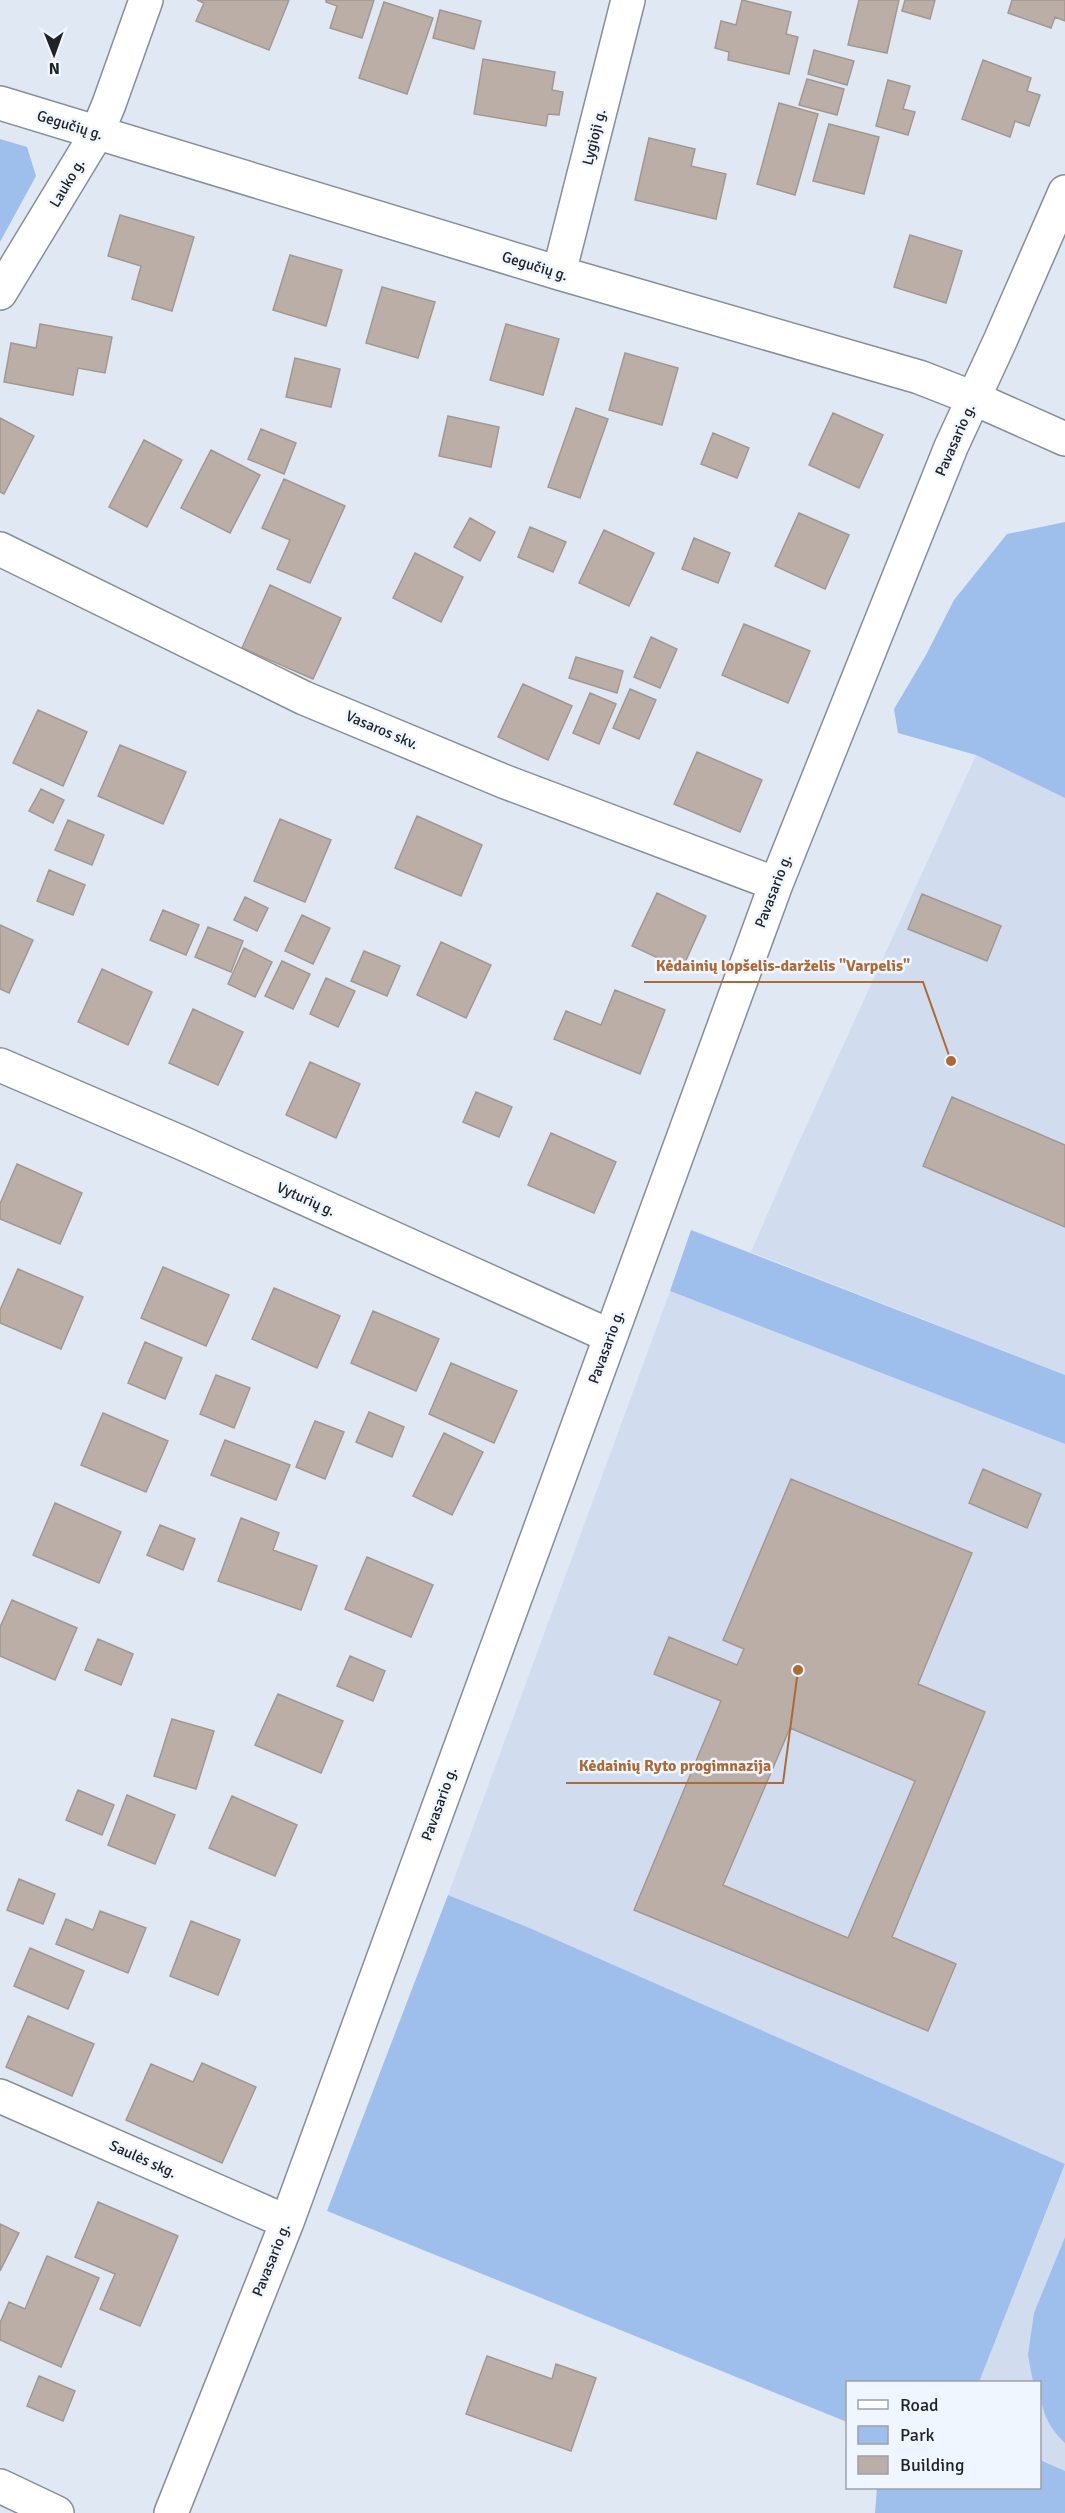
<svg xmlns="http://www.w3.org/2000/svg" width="1065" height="2513" font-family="Signika,sans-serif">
	<rect width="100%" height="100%" fill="#e0e8f4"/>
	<!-- built -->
	<path fill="#d1ddef" d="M 976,755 L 1065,798 L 1065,1375 L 751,1252 L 793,1155 Z
		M 670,1291 L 1065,1444 L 1065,2164 L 532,1929 L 448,1895 Z
		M 1065,2165 L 1065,2471 L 1040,2460 L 1040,2382 L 979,2382 Z"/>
	<!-- green -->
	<path fill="#9ebeec" d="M 0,139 L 27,147 L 36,176 L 0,242 Z
		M 1065,522 L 1065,798 L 976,755 L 898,733 L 894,709 L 926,655 L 954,600 L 1007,534 Z
		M 691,1230 L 1065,1375 L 1065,1444 L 670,1291 Z
		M 448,1895 L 532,1929 L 1065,2164 L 979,2382 L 848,2382 L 847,2422 L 327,2211 Z
		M 1065,2237 L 1065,2443 C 1046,2425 1040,2407 1040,2382 L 1033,2382 L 1028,2355 L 1034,2313 Z
		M 1040,2460 L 1065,2471 L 1065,2513 L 875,2513 L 877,2488 L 1040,2488 Z"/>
	<!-- building -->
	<path fill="#baaea6" stroke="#a39890" stroke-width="1.5" fill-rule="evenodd" d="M 197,0 L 289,0 L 269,50 L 196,21 L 204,3 Z
		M 326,0 L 374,0 L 362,38 L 330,28 L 337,6 L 326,2 Z
		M 742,0 L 791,12 L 786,34 L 798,37 L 789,74 L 728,60 L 729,52 L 715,48 L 721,21 L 736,25 Z
		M 859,0 L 899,0 L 887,53 L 848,45 Z
		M 905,0 L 935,0 L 930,19 L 902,11 Z
		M 1012,0 L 1065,0 L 1065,21 L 1055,17 L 1051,28 L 1008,13 Z
		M 384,2 L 433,18 L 407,94 L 359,78 Z
		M 440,10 L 481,21 L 474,49 L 433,38 Z
		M 814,50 L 854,61 L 847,85 L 808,74 Z
		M 483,59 L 555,72 L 552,90 L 563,92 L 559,115 L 548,114 L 546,126 L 474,114 Z
		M 983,60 L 1031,78 L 1027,91 L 1040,95 L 1029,126 L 1015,121 L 1010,137 L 962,119 Z
		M 807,79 L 844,89 L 837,115 L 799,105 Z
		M 888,80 L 910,86 L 903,109 L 915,112 L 908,135 L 876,126 Z
		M 779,103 L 818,114 L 795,195 L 757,184 Z
		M 829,124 L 879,137 L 864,194 L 813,181 Z
		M 649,138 L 695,149 L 691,166 L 726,174 L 716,219 L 635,200 Z
		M 120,215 L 194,237 L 172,311 L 132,299 L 141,266 L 108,256 Z
		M 910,235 L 962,251 L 946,303 L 894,287 Z
		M 290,255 L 342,270 L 326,326 L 273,310 Z
		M 382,287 L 435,302 L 418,358 L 366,343 Z
		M 40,324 L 112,337 L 105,373 L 78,368 L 73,395 L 4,382 L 11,343 L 36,348 Z
		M 506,324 L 559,339 L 543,395 L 490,380 Z
		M 625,353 L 678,368 L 662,425 L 609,410 Z
		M 295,358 L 340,369 L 331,407 L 286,397 Z
		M 576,408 L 608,419 L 580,498 L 548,487 Z
		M 833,413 L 883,435 L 859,488 L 809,465 Z
		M 448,416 L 499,427 L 491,467 L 439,456 Z
		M 0,418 L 34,436 L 4,494 L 0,492 Z
		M 261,429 L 296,443 L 284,474 L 248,459 Z
		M 713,433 L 749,448 L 737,478 L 701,464 Z
		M 144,440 L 182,460 L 147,527 L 109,507 Z
		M 211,450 L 260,475 L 230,533 L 181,508 Z
		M 284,479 L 345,506 L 310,583 L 277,569 L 290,540 L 262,528 Z
		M 799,513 L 849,535 L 825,589 L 775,566 Z
		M 470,518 L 495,532 L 480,561 L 454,547 Z
		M 530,527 L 566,542 L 553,572 L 518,557 Z
		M 604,530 L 654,553 L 629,606 L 579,583 Z
		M 694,538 L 730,553 L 718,583 L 682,569 Z
		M 415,553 L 463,577 L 441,622 L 393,598 Z
		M 270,585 L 341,618 L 313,679 L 242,648 Z
		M 744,624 L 810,651 L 788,703 L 722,675 Z
		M 651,637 L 677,649 L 660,688 L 634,677 Z
		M 576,657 L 623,671 L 617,693 L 569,678 Z
		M 523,684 L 572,706 L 548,760 L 498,737 Z
		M 630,689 L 656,700 L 639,739 L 613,728 Z
		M 590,693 L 616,704 L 599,744 L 573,733 Z
		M 38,710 L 87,732 L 63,786 L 13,763 Z
		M 120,745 L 186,772 L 163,824 L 98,796 Z
		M 697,752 L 762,780 L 740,832 L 674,804 Z
		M 41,789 L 64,800 L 53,823 L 29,811 Z
		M 417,816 L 482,845 L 461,896 L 395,868 Z
		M 280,819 L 331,840 L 305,902 L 254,881 Z
		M 68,820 L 104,835 L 92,865 L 55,850 Z
		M 49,870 L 85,885 L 73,915 L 37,901 Z
		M 657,893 L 706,916 L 682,969 L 632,946 Z
		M 922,894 L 1001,926 L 987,961 L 908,929 Z
		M 245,897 L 268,908 L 257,931 L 234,920 Z
		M 163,910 L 199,925 L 186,955 L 150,940 Z
		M 302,915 L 330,928 L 313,964 L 285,951 Z
		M 0,925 L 33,940 L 9,993 L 0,989 Z
		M 208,927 L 243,941 L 231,972 L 195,957 Z
		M 441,942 L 491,965 L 466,1018 L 417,995 Z
		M 244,948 L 272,962 L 255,997 L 228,984 Z
		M 364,951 L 400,966 L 387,996 L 351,981 Z
		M 282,961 L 310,974 L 293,1009 L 265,996 Z
		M 102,969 L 152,992 L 128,1045 L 78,1022 Z
		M 326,978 L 355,991 L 338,1027 L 310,1014 Z
		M 615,990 L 665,1010 L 640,1074 L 554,1039 L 566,1011 L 601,1025 Z
		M 193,1009 L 243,1032 L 218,1085 L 169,1063 Z
		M 310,1062 L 360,1084 L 336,1138 L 286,1115 Z
		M 476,1092 L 512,1107 L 499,1137 L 463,1122 Z
		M 952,1097 L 1065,1145 L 1065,1227 L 923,1166 Z
		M 551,1133 L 616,1162 L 594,1213 L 528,1185 Z
		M 17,1164 L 82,1193 L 60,1244 L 0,1219 L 0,1204 Z
		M 163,1267 L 229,1295 L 206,1346 L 141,1318 Z
		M 18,1269 L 83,1297 L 61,1349 L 0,1323 L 0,1310 Z
		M 274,1288 L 340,1316 L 317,1368 L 252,1339 Z
		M 373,1311 L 439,1339 L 416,1391 L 351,1363 Z
		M 145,1342 L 182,1358 L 165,1399 L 128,1383 Z
		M 451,1363 L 517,1391 L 494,1443 L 429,1414 Z
		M 216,1375 L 250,1388 L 234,1428 L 200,1414 Z
		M 369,1412 L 404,1427 L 392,1457 L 356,1442 Z
		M 103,1413 L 168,1441 L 146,1492 L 81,1465 Z
		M 315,1421 L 344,1432 L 325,1479 L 296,1467 Z
		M 444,1433 L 483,1452 L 452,1515 L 413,1496 Z
		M 225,1440 L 290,1465 L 276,1500 L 211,1475 Z
		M 983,1469 L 1041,1494 L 1027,1528 L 969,1503 Z
		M 791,1479 L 972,1553 L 918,1684 L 985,1712 L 892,1937 L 956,1964 L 928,2031 L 634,1910 L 721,1701 L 654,1674 L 669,1637 L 737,1665 L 744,1649 L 723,1640 ZM 790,1728 L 915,1781 L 848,1938 L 723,1885 Z
		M 55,1503 L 121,1532 L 99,1583 L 33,1555 Z
		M 241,1518 L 279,1533 L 273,1550 L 317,1566 L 301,1610 L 218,1581 Z
		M 160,1525 L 195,1539 L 183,1570 L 147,1555 Z
		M 367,1557 L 433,1585 L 411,1637 L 345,1609 Z
		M 12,1600 L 77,1628 L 55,1680 L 0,1656 L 0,1627 Z
		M 98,1639 L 133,1654 L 121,1685 L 85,1670 Z
		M 350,1656 L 385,1671 L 373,1701 L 337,1686 Z
		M 278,1694 L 343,1721 L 321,1773 L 255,1745 Z
		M 172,1719 L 214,1731 L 196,1789 L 154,1776 Z
		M 78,1790 L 114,1805 L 102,1835 L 66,1820 Z
		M 127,1795 L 175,1815 L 155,1864 L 108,1845 Z
		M 232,1796 L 297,1825 L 275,1876 L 209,1848 Z
		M 19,1879 L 55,1894 L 43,1924 L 7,1910 Z
		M 100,1911 L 146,1928 L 128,1973 L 56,1944 L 66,1919 L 93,1930 Z
		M 191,1921 L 240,1940 L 218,1995 L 170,1976 Z
		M 30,1948 L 84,1971 L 68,2009 L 14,1986 Z
		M 28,2016 L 94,2044 L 72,2096 L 6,2067 Z
		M 202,2063 L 256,2087 L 222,2163 L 126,2120 L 151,2064 L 193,2082 Z
		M 98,2202 L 178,2236 L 140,2326 L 100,2309 L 115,2274 L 75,2257 Z
		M 0,2224 L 19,2233 L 0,2271 Z
		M 47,2256 L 99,2278 L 61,2367 L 0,2340 L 0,2323 L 9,2302 L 25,2309 Z
		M 487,2356 L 552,2379 L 556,2364 L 596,2378 L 571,2451 L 466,2414 Z
		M 39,2376 L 75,2391 L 63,2421 L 27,2406 Z"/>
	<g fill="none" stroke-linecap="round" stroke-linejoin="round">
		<defs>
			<path id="minor" d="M 0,103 L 559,273 L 919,377 L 973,398 L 1065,439
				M 559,273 L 628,0
				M 0,293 L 97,133 L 109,104 L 146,0
				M 0,549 L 304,698 L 503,781 L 776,884
				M 0,1065 L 182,1143 L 610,1336
				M 0,2096 L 287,2222
				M 0,2486 L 57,2513
				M 171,2513 L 287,2222 L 776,884 L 951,447 L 1000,341 L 1065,192"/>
		</defs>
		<!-- minor casing -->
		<use href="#minor" stroke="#868e98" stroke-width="36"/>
		<!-- minor -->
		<use href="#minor" stroke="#fff" stroke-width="33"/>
	</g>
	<g text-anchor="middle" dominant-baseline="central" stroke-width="5" stroke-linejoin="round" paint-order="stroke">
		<!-- street labels -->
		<g font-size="15" fill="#202226" stroke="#eff6ff">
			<text transform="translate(70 125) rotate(17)">Gegučių g.</text>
			<text transform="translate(594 137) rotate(-76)">Lygioji g.</text>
			<text transform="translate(67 183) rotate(-59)">Lauko g.</text>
			<text transform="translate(535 266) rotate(17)">Gegučių g.</text>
			<text transform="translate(955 440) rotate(-66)">Pavasario g.</text>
			<text transform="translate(382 730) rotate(23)">Vasaros skv.</text>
			<text transform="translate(773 891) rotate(-69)">Pavasario g.</text>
			<text transform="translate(306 1199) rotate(24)">Vyturių g.</text>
			<text transform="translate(606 1347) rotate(-70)">Pavasario g.</text>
			<text transform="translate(439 1804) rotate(-70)">Pavasario g.</text>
			<text transform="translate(143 2159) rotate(24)">Saulės skg.</text>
			<text transform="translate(271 2260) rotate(-68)">Pavasario g.</text>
		</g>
	</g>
	<!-- callouts -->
	<path fill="none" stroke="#ac6a36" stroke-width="2" d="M951 1061L923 982H644M798 1670L783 1783H566"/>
	<g fill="#ac6a36" stroke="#eff6ff" stroke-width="2">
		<circle cx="951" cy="1061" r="6"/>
		<circle cx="798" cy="1670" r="6"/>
	</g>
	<g font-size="16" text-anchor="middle" font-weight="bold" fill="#ac6a36" stroke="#eff6ff" stroke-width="5" stroke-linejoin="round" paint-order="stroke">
		<text x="783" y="971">Kėdainių lopšelis-darželis "Varpelis"</text>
		<text x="675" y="1771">Kėdainių Ryto progimnazija</text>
	</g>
	<!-- legend -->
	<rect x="846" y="2381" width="195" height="108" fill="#eff6ff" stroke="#9ca1a8" stroke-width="1.5"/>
	<rect x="858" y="2400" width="30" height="9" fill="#ffffff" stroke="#9ca1a8" stroke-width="1.5"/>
	<text x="900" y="2411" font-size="18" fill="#202226">Road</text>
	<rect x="858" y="2426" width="30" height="18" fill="#9ebeec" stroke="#9ca1a8" stroke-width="1.5"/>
	<text x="900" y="2441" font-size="18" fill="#202226">Park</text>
	<rect x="858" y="2456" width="30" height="18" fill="#baaea6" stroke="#9ca1a8" stroke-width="1.5"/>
	<text x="900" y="2471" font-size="18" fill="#202226">Building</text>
	<!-- north arrow -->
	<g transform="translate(54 54) rotate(179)" stroke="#eff6ff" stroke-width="4.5" paint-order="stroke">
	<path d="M0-4.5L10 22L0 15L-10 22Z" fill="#202226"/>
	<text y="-9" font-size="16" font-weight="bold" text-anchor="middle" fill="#202226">N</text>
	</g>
</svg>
